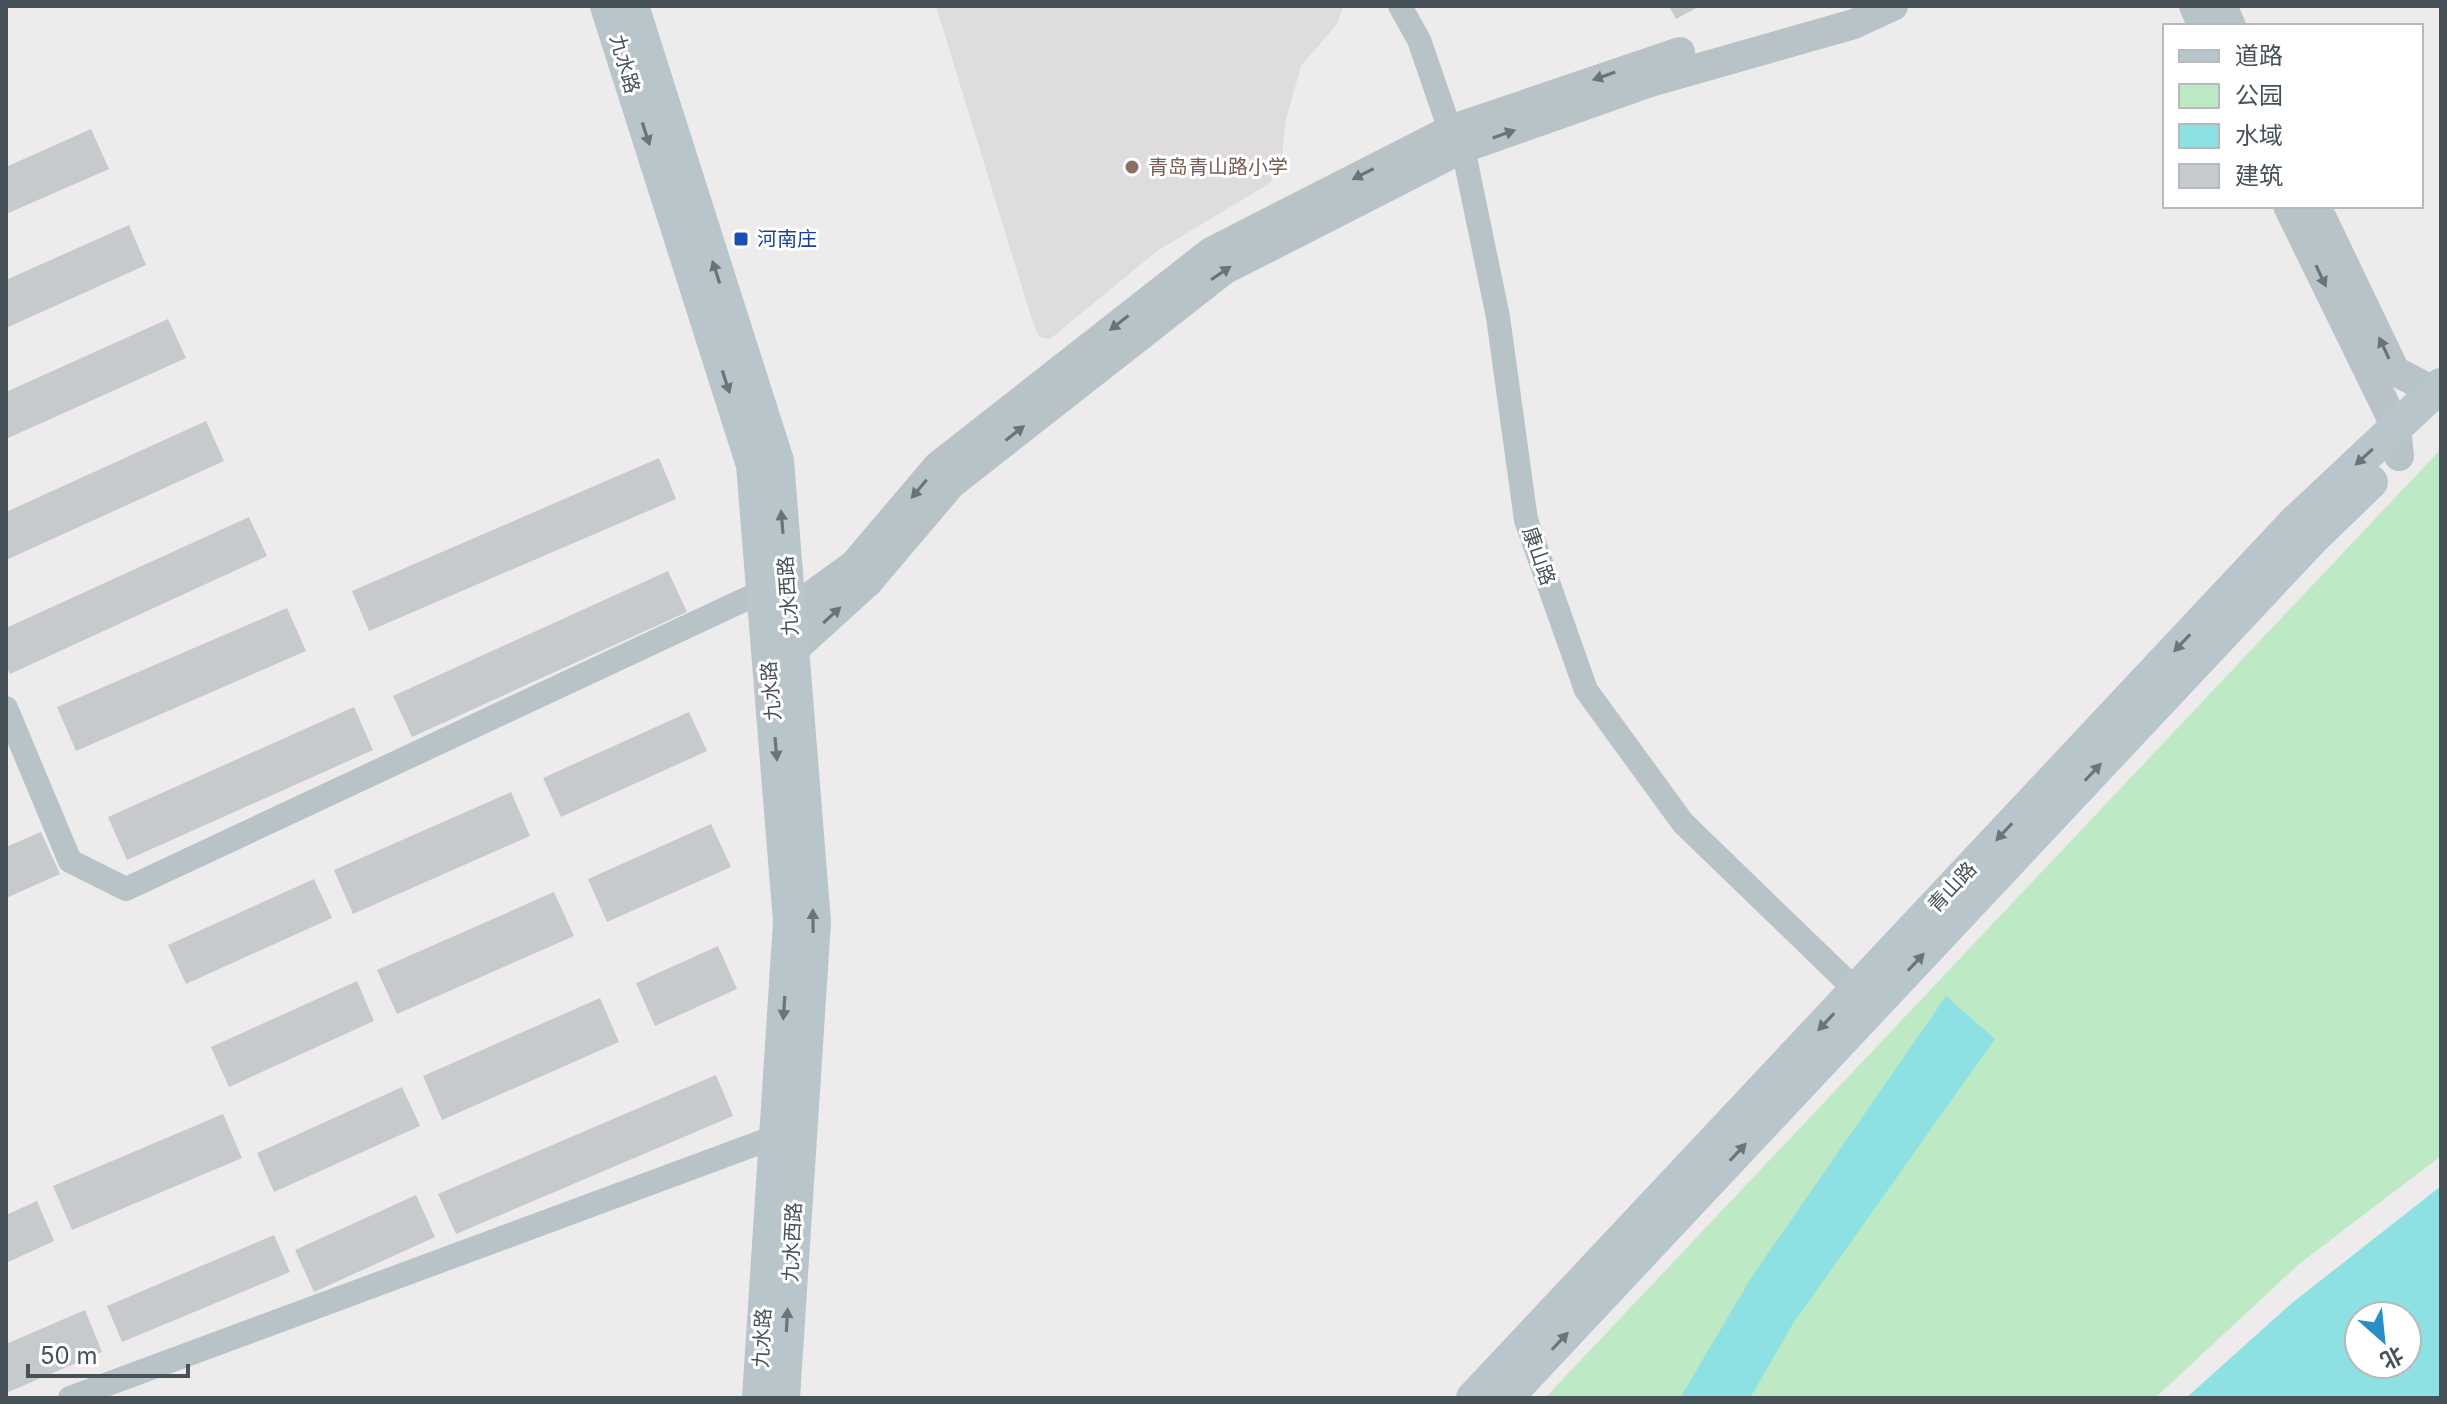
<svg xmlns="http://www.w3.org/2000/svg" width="2447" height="1404" font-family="Inter,'Noto Sans SC',sans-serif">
	<rect width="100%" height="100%" fill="#eeebec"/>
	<!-- education -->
	<path fill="#dfdcdd" d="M 936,6 L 1343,6 L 1337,24 L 1301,66 L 1285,123 L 1282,159 L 1270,183 L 1157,251 L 1050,339 L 1039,337 L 1032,320 Z"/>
	<!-- green -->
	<path fill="#bde9c5" d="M 2441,449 L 2441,1156 L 2299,1264 L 2155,1398 L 1545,1398 Z"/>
	<!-- water -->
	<path fill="#8ee1e2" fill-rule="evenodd" d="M 1946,996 L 1995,1039 L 1794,1322 L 1750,1398 L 1680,1398 L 1751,1278 Z
		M 2441,1186 L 2441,1398 L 2186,1398 L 2292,1303 ZM 2359,1316 L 2407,1316 L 2407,1364 L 2359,1364 Z"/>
	<!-- building -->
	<path fill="#c6cacd" d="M 1669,6 L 1700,6 L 1676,19 Z
		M 91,129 L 109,169 L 6,214 L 6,167 Z
		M 129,225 L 146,265 L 6,328 L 6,280 Z
		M 168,319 L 186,358 L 6,439 L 6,392 Z
		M 206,421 L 224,461 L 6,560 L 6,512 Z
		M 659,458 L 676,499 L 369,631 L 352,591 Z
		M 249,517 L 267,556 L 10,674 L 6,666 L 6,628 Z
		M 668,571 L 687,612 L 412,737 L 393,696 Z
		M 287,608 L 306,651 L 76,751 L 57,707 Z
		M 354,707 L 373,750 L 127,860 L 108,817 Z
		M 689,712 L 707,751 L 561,817 L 543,778 Z
		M 511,792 L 530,836 L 353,914 L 334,870 Z
		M 711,824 L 731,867 L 607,922 L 588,879 Z
		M 41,832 L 60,874 L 6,898 L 6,847 Z
		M 314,879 L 332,918 L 186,984 L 168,945 Z
		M 554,892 L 574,936 L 397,1014 L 377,970 Z
		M 718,946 L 737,989 L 655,1026 L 636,983 Z
		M 357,981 L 374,1021 L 229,1087 L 211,1047 Z
		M 600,998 L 619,1042 L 442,1120 L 423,1076 Z
		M 716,1075 L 733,1116 L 456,1234 L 438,1194 Z
		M 402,1087 L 420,1126 L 274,1192 L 257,1153 Z
		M 223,1114 L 242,1158 L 72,1230 L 53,1186 Z
		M 416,1195 L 435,1237 L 314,1292 L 295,1250 Z
		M 37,1201 L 54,1241 L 6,1263 L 6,1215 Z
		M 274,1235 L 290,1272 L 122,1342 L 107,1306 Z
		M 85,1310 L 102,1352 L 6,1393 L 6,1344 Z"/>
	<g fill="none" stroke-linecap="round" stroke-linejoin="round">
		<!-- minor -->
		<path stroke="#b8c3c7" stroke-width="24" d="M 1400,6 L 1419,40 L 1450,130 L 1463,148 L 1498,317 L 1526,520 L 1586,690 L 1683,823 L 1866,1000
			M 6,708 L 70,861 L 126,889 L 763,591
			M 70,1398 L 775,1137"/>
		<!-- tertiary -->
		<path stroke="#b8c3c7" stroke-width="30" d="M 2194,6 L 2203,26
			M 2222,6 L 2231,26
			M 2288,206 L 2396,427 L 2399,456
			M 2316,206 L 2395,371 L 2441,395
			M 771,620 L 789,612 L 854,565 L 938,466 L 1211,252 L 1450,130 L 1680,52
			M 774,653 L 792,651 L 867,583 L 951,484 L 1224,270 L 1463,148 L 1650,82 L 1854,24 L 1893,6"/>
		<!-- secondary -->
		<path stroke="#b8c6cc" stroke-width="34" d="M 607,6 L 753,465 L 790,922 L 759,1398
			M 632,6 L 777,461 L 814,922 L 783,1398
			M 1473,1398 L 2295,522 L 2441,385
			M 1506,1398 L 2312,539 L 2371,482"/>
	</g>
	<!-- one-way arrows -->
	<defs><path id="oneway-solid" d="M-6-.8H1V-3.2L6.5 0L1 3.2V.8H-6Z" transform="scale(2)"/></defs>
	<g fill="#687479">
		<use href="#oneway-solid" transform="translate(1604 76) rotate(161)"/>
		<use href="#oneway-solid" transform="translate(1504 134) rotate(-19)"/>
		<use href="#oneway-solid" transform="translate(1363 174) rotate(153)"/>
		<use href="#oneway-solid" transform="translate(1221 273) rotate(-34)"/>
		<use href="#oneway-solid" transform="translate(2321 276) rotate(65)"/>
		<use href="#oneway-solid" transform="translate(1119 323) rotate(142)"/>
		<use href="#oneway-solid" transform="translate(2384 348) rotate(-115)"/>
		<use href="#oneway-solid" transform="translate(1015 433) rotate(-38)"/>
		<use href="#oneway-solid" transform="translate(919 489) rotate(130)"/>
		<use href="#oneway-solid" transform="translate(832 615) rotate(-43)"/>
	</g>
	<g fill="#68757a">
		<use href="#oneway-solid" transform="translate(646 134) rotate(72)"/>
		<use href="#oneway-solid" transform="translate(716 272) rotate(-108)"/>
		<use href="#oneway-solid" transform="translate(726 382) rotate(72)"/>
		<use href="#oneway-solid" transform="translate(2364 457) rotate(137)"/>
		<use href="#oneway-solid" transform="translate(782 522) rotate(-95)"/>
		<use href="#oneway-solid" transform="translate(2182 643) rotate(133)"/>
		<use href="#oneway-solid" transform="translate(776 749) rotate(85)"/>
		<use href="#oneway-solid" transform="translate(2093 772) rotate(-47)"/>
		<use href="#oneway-solid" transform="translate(2004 832) rotate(133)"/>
		<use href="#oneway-solid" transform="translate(813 921) rotate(-91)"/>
		<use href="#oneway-solid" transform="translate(1916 962) rotate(-47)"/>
		<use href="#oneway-solid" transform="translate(784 1008) rotate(94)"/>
		<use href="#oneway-solid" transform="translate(1826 1022) rotate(133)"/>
		<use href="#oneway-solid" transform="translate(1738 1152) rotate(-47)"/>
		<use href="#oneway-solid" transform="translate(787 1320) rotate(-87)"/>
		<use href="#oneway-solid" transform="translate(1560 1341) rotate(-47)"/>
	</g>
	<!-- markers -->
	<circle fill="#8d6e63" stroke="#fff" stroke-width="3" cx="1132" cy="167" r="8"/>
	<rect fill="#1a4fb4" stroke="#fff" stroke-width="3" x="733" y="231" width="16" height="16" rx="4"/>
	<g text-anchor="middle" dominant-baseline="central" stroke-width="6" stroke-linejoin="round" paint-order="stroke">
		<!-- street labels -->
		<g font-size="20" fill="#465257" stroke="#fff">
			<text transform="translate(625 64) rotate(74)">九水路</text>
			<text transform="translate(1539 556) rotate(71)">康山路</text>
			<text transform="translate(788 596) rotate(-94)">九水西路</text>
			<text transform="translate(771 691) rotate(-95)">九水路</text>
			<text transform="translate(1952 887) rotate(-47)">青山路</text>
			<text transform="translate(792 1242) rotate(-87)">九水西路</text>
			<text transform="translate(762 1338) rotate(-87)">九水路</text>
		</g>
		<!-- education labels -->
		<g font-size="20" fill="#785e54" stroke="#fff" text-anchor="start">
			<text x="1148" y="167">青岛青山路小学</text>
		</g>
		<!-- transit labels -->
		<g font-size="20" fill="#164399" stroke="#fff" text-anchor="start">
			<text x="757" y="239">河南庄</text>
		</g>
	</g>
	<!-- border -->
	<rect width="2447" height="1404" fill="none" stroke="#465257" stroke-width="16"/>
	<!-- legend -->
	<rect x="2163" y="24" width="260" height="184" fill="#ffffff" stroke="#b5babc" stroke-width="2"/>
	<rect x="2179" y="50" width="40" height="12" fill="#b8c6cc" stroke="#b5babc" stroke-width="2"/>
	<text x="2235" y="64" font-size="24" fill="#465257">道路</text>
	<rect x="2179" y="84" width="40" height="24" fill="#bde9c5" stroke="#b5babc" stroke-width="2"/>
	<text x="2235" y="104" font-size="24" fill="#465257">公园</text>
	<rect x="2179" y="124" width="40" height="24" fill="#8ee1e2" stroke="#b5babc" stroke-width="2"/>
	<text x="2235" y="144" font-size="24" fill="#465257">水域</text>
	<rect x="2179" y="164" width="40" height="24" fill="#c6cacd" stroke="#b5babc" stroke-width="2"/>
	<text x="2235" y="184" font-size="24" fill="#465257">建筑</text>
	<!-- north arrow -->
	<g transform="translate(2383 1340) rotate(153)"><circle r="38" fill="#ffffff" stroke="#b5babc" stroke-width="2"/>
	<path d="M0-6L14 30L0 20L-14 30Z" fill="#2a8fc9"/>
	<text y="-12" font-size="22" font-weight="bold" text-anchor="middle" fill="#465257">北</text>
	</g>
	<!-- scale -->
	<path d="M28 1364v12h160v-12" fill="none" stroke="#465257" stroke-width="4"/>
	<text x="40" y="1364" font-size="24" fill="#465257" stroke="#ffffff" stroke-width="6" paint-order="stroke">50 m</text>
</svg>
